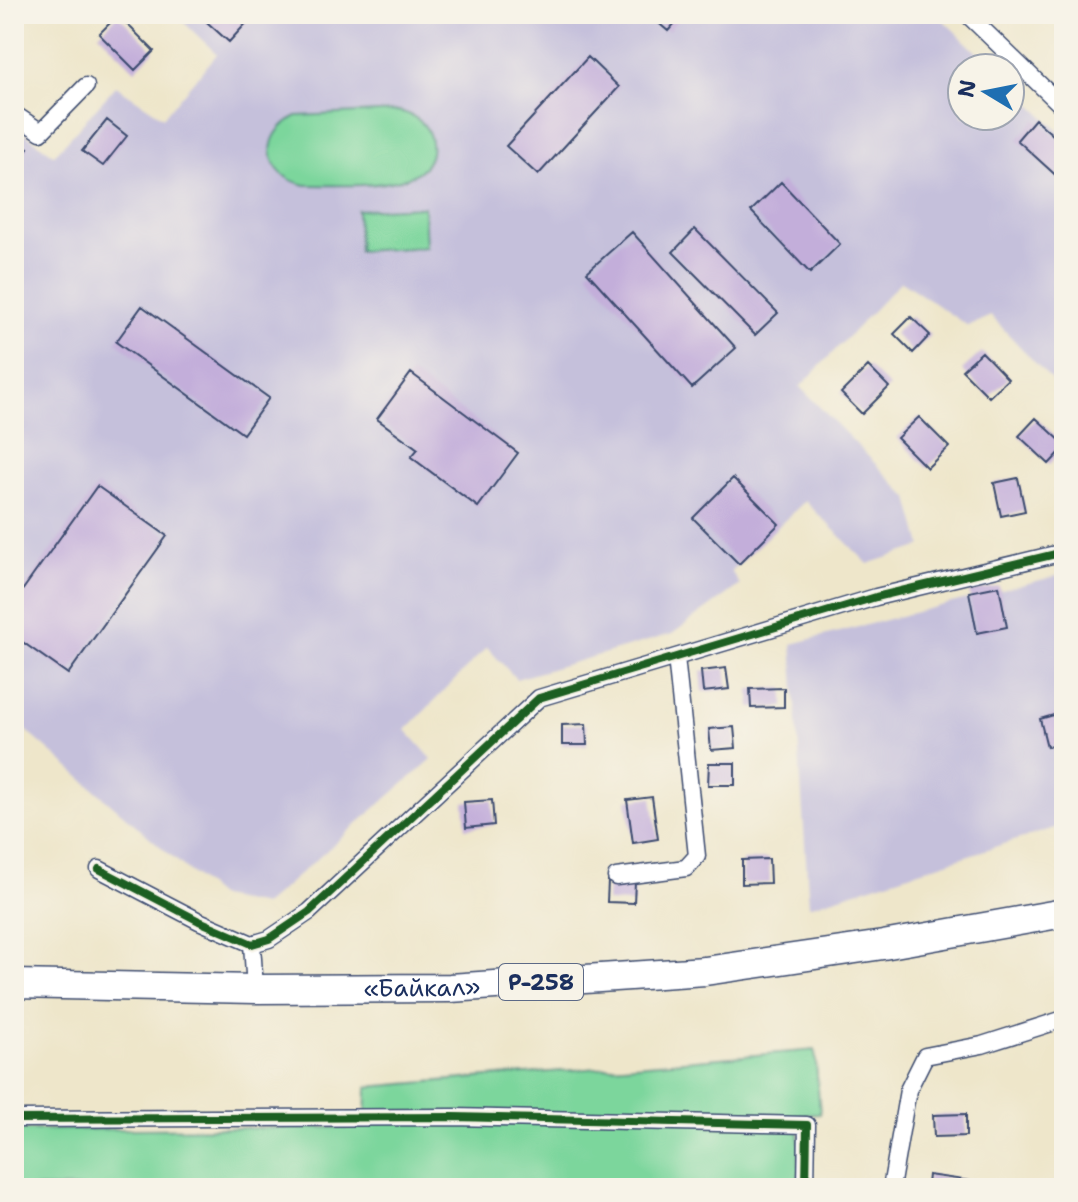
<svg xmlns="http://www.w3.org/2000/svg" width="1078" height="1202" font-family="'Shantell Sans',sans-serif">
	<rect width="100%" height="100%" fill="#f7f3e8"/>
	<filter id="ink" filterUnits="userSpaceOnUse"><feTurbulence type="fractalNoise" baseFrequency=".0125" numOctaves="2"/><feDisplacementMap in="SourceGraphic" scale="16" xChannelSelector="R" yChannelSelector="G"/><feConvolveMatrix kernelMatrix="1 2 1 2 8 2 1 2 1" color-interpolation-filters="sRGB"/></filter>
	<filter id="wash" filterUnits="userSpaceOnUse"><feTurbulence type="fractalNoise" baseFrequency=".006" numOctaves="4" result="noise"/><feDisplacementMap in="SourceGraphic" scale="32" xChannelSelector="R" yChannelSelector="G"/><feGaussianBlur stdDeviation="1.8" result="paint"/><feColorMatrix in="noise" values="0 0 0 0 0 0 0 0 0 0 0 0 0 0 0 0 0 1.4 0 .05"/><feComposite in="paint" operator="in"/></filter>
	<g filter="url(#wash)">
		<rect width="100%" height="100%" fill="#eee6ca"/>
		<!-- industrial -->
		<path fill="#c5c0db" d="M 175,14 L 937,14 L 993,68 L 962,68 L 962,116 L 1010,116 L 1010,84 L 1064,136 L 1064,402 L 1061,390 L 991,316 L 968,326 L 901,281 L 800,387 L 909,498 L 922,546 L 868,564 L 805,501 L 731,571 L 740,585 L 672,634 L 516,679 L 487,647 L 406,730 L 432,759 L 264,905 L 219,897 L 14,720 L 14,125 L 54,155 L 116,86 L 163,117 L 217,54 Z
			M 1064,574 L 1064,825 L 809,906 L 792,644 Z"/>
		<!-- green -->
		<path fill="#7cd69c" stroke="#4c827d" stroke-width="2" d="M 399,111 C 414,115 426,122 430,137 C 445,196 340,184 306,185 C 264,177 259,134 297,116 Z
			M 424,207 L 426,247 L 359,251 L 357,210 Z
			M 815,1050 L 820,1114 L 799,1115 L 799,1188 L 14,1188 L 14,1130 L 366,1127 L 367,1087 Z"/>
		<g id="blocks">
			<!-- building -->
			<path fill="#c3aeda" d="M 198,14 L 245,14 L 250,19 L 229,42 Z
				M 648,14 L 683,14 L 668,31 Z
				M 1048,14 L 1064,14 L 1064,28 Z
				M 118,15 L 154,51 L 135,70 L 99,34 Z
				M 588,57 L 619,87 L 538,175 L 506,146 Z
				M 1035,119 L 1064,145 L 1064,177 L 1061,180 L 1017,140 Z
				M 107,120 L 127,136 L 103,166 L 82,151 Z
				M 14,137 L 28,148 L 14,165 Z
				M 781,182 L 840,244 L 810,273 L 751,211 Z
				M 695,229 L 778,313 L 755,335 L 673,252 Z
				M 632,232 L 736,348 L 692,388 L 587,272 Z
				M 142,306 L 269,398 L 243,434 L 116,342 Z
				M 911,317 L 930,335 L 913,353 L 894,334 Z
				M 982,352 L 1008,379 L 989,397 L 962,370 Z
				M 868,366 L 889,387 L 862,414 L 841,393 Z
				M 411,373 L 518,453 L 478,507 L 411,457 L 418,449 L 377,419 Z
				M 919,417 L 949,447 L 927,468 L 897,438 Z
				M 1036,418 L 1064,444 L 1064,448 L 1049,464 L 1019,436 Z
				M 733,478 L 779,524 L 739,564 L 693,518 Z
				M 1018,478 L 1025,511 L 1001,516 L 994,483 Z
				M 97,486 L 167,536 L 68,674 L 14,636 L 14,602 Z
				M 999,586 L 1007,627 L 977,633 L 969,592 Z
				M 726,668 L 729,689 L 703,692 L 701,671 Z
				M 784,688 L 784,707 L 751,708 L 750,689 Z
				M 1064,712 L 1064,743 L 1047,747 L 1040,719 Z
				M 586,724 L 587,745 L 562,745 L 562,725 Z
				M 734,727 L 736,748 L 711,750 L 709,729 Z
				M 709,763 L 735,763 L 735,785 L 708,785 Z
				M 652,797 L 658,839 L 633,843 L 627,800 Z
				M 492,800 L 494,825 L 466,828 L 464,802 Z
				M 769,859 L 770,883 L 742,884 L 742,860 Z
				M 608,881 L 635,881 L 634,903 L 607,902 Z
				M 966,1114 L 966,1136 L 934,1137 L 933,1115 Z
				M 928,1175 L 971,1181 L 970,1188 L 910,1188 L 910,1183 L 927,1185 Z"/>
		</g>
	</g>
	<g filter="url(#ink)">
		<use href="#blocks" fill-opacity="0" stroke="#3b4a6e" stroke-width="2"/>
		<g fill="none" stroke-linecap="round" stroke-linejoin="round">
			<defs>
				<path id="street" d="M 967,14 L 1064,108
					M 14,114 L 41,132 L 86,86
					M 99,869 L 199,921 L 252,944 L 269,939 L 309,912 L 539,698 L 876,597 L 1064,552
					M 616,877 L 686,868 L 697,856 L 676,657
					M 252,944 L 255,989
					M 14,1119 L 454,1117 L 807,1125 L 806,1188
					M 891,1188 L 908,1090 L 925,1056 L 982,1045 L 1064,1019"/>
				<g id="highway">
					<path id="s1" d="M 14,984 L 255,989 L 450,988 L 705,971 L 883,945 L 1064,913"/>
				</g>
			</defs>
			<!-- street casing -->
			<use href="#street" stroke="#3b4a6e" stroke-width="19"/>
			<!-- highway casing -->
			<use href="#highway" stroke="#3b4a6e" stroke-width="31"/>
			<!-- street -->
			<use href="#street" stroke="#fff" stroke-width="16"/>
			<!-- highway -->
			<use href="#highway" stroke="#fff" stroke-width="28"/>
			<defs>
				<path id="cycleway" d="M 99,869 L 199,921 L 252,944 L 269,939 L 309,912 L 539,698 L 876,597 L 1064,552
					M 14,1119 L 454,1117 L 807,1125 L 806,1188"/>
			</defs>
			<!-- cycleway casing -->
			<use href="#cycleway" stroke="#f7f3e8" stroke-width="13"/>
			<!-- cycleway -->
			<use href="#cycleway" stroke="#1b5e20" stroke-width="8"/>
		</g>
	</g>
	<g text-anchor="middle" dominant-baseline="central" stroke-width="8" stroke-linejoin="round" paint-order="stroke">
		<!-- shield labels -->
		<rect fill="#f7f3e8" stroke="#5d6a87" stroke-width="2" x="499" y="964" width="84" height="36" rx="6"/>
		<g font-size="22" font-weight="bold" fill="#1b2f5e">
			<text x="541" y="982">Р-258</text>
		</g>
		<!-- street labels -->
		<g font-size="24" fill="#1b2f5e" stroke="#f7f3e8">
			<text stroke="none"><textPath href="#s1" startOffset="408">«Байкал»</textPath></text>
		</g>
	</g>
	<!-- margin -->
	<rect width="1078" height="1202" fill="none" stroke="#f7f3e8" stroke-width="48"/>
	<!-- north arrow -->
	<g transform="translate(986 92) rotate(280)"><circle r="38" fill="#f7f3e8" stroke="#9fa5b1" stroke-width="2"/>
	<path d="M0-6L14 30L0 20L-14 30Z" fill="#1f6fb2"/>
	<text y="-12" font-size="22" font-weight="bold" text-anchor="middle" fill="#1b2f5e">N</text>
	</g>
</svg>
